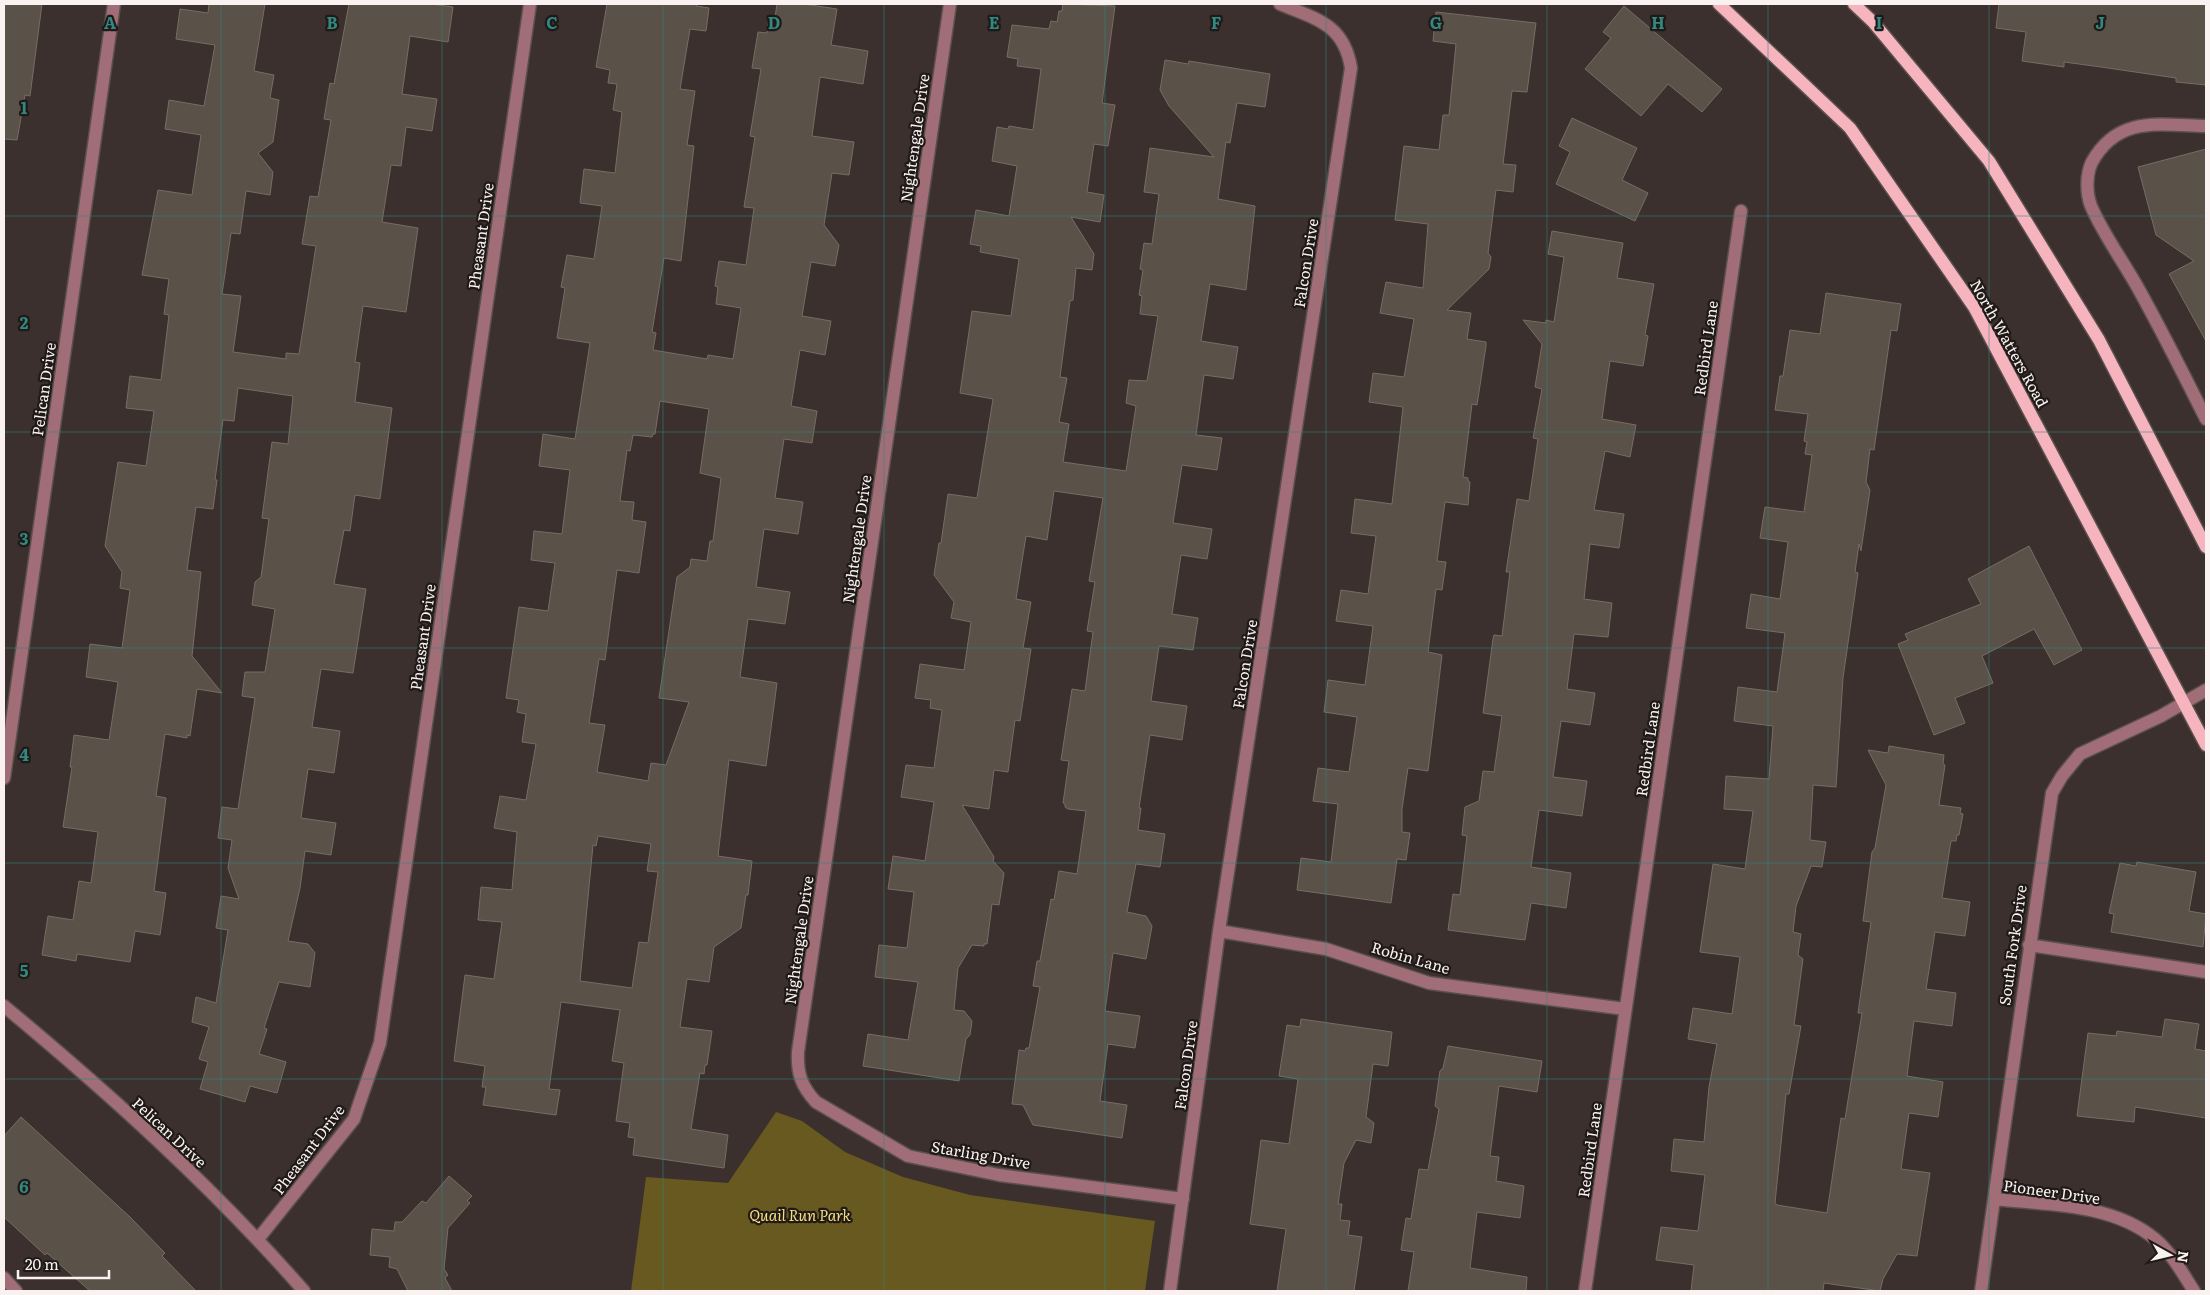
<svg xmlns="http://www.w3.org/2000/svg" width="2210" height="1295" font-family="Literata,serif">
	<rect width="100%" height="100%" fill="#3b302d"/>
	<!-- green -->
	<path fill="#675920" d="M 776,1112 L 802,1121 L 845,1152 L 903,1177 L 970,1195 L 1155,1221 L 1145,1291 L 631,1291 L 646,1177 L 728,1183 Z"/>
	<!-- building -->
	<path fill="#5a5149" stroke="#766d65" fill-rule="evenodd" d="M 4,4 L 42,4 L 30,96 L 25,95 L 17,140 L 4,139 Z
		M 209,4 L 265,4 L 254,71 L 274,75 L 270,98 L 279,100 L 273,142 L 258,153 L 273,172 L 270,195 L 246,191 L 240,234 L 231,233 L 222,294 L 241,296 L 233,352 L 286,359 L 286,353 L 299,354 L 316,246 L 302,244 L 310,196 L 318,197 L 331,120 L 324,119 L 330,83 L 334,84 L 349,4 L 431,4 L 453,7 L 448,42 L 410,36 L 402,94 L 437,99 L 432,131 L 406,127 L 401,166 L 391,165 L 382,222 L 418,228 L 406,312 L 363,306 L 355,362 L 360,363 L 355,402 L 392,408 L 380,499 L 355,495 L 350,531 L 344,530 L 334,584 L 366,589 L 353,673 L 321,669 L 312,727 L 340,731 L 334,773 L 308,769 L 301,818 L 336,823 L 331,855 L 305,851 L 300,888 L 288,941 L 308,944 L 315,953 L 310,987 L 279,982 L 264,1028 L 267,1029 L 259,1054 L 286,1062 L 277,1093 L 250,1086 L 245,1102 L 200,1089 L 208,1062 L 199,1059 L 209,1027 L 192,1022 L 196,997 L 216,1003 L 228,930 L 216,928 L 221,896 L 239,899 L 228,868 L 232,840 L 218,838 L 222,807 L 238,809 L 255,698 L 242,696 L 245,672 L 265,672 L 275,609 L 252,605 L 255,582 L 261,577 L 269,519 L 262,518 L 272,442 L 288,444 L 293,396 L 238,388 L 234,421 L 223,420 L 215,480 L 217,480 L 213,509 L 196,507 L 187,570 L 201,572 L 192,656 L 222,693 L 197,689 L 190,736 L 187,735 L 187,738 L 165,734 L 156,796 L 166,798 L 154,891 L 166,893 L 160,935 L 135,931 L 130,962 L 77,954 L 76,961 L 42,955 L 48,916 L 73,920 L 79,881 L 91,883 L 98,832 L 63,827 L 72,767 L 70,767 L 74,735 L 109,740 L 118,682 L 86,677 L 90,644 L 122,648 L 130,590 L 120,588 L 122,572 L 105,546 L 118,462 L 146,466 L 154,411 L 126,408 L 130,376 L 161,380 L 169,315 L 164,314 L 169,279 L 142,275 L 158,190 L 192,195 L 201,135 L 165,129 L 169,100 L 204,106 L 215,45 L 176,39 L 180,9 L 208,13 Z
		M 607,4 L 697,4 L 696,6 L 709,8 L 706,31 L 690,29 L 680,89 L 695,91 L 687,145 L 694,146 L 681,261 L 664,258 L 652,332 L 656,333 L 653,350 L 707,359 L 708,355 L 733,359 L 741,308 L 716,304 L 718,287 L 715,286 L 719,261 L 746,265 L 754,208 L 744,207 L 755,137 L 750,136 L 761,69 L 752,68 L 758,32 L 767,33 L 768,23 L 774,24 L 777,4 L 804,4 L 837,9 L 831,45 L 868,51 L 863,84 L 820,77 L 812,136 L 854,142 L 849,175 L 832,173 L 824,225 L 839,245 L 835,266 L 811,262 L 802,316 L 831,321 L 825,355 L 800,350 L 791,406 L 817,411 L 812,443 L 784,439 L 775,498 L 803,502 L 798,534 L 764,529 L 756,587 L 790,592 L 785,624 L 748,619 L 740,677 L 777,683 L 766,766 L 729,760 L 718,856 L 752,861 L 748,895 L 746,895 L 741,928 L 714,947 L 709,982 L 687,979 L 680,1027 L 712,1031 L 707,1065 L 705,1065 L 704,1074 L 700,1073 L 691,1129 L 728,1135 L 724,1168 L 633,1155 L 635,1138 L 628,1137 L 630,1123 L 616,1121 L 624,1063 L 612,1061 L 620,1010 L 561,1002 L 549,1089 L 560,1090 L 556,1115 L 483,1105 L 486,1087 L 482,1087 L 485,1066 L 454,1061 L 465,975 L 494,979 L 502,922 L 478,920 L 481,887 L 512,890 L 517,832 L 494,828 L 500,796 L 526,800 L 536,744 L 522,742 L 526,714 L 517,712 L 519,700 L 506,698 L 519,607 L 548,611 L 555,563 L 531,560 L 534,531 L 562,534 L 570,470 L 539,466 L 543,434 L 575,439 L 590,343 L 557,338 L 565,288 L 561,287 L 567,255 L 594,259 L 602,206 L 580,203 L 584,169 L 615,173 L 622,112 L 613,110 L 617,84 L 608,83 L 610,70 L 596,67 ZM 660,401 L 709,409 L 700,473 L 721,478 L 713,541 L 710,541 L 707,561 L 691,559 L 690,567 L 677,577 L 659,698 L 689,702 L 666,765 L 651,763 L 648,781 L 597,772 L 605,725 L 589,723 L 599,659 L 605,660 L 617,570 L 639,573 L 646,522 L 632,520 L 634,502 L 620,501 L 627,450 L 630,451 L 633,435 L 652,437 L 653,434 L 655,434 ZM 598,836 L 651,844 L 647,871 L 658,872 L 648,943 L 639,942 L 632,988 L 580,981 L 593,845 L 596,846 Z
		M 1063,4 L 1115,6 L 1102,103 L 1115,105 L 1108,146 L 1094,144 L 1087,192 L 1104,195 L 1100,222 L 1071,217 L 1094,254 L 1092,270 L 1076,268 L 1073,300 L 1070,301 L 1060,377 L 1067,378 L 1059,422 L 1069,424 L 1063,462 L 1126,471 L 1136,406 L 1126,403 L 1129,380 L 1147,381 L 1158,316 L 1140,314 L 1142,296 L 1139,295 L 1143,270 L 1140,269 L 1144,243 L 1152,244 L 1159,194 L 1144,192 L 1150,148 L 1214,157 L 1169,106 L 1160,90 L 1165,60 L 1188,64 L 1189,61 L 1270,74 L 1265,107 L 1237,103 L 1230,143 L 1226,142 L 1218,199 L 1255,206 L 1246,290 L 1210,284 L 1201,341 L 1238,347 L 1233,379 L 1204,375 L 1196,435 L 1222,438 L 1217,470 L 1182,465 L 1173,523 L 1212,529 L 1207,559 L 1181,555 L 1172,614 L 1198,618 L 1193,650 L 1159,646 L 1151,701 L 1187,706 L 1182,740 L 1150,735 L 1139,808 L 1141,808 L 1138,830 L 1165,834 L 1160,867 L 1136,864 L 1127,912 L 1146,916 L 1152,926 L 1146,959 L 1113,953 L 1105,1011 L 1140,1016 L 1135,1048 L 1108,1044 L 1100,1101 L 1127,1105 L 1122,1138 L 1033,1125 L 1023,1105 L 1012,1104 L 1019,1050 L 1025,1051 L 1026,1048 L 1029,1048 L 1040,987 L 1033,986 L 1037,961 L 1040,961 L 1051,899 L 1054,900 L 1059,871 L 1077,874 L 1086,811 L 1068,809 L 1065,807 L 1065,804 L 1063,803 L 1069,761 L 1061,760 L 1072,689 L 1085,691 L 1093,632 L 1087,631 L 1095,582 L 1089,581 L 1103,498 L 1054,491 L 1047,540 L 1026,536 L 1016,599 L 1031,602 L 1023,648 L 1031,649 L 1020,721 L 1015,720 L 1008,772 L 994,770 L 989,809 L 962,805 L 994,857 L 993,861 L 1004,873 L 999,905 L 992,904 L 987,944 L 984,944 L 984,946 L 972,945 L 958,968 L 954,1010 L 964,1011 L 972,1021 L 970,1035 L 966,1039 L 959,1081 L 863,1066 L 868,1034 L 908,1040 L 918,982 L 875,977 L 879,945 L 907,948 L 914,892 L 888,889 L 893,856 L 925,861 L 934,802 L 901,797 L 906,765 L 934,768 L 942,710 L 930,708 L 931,700 L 915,698 L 920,664 L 964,670 L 971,622 L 951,618 L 954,602 L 934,575 L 939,543 L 941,543 L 948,494 L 977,498 L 993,399 L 960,393 L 972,311 L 1011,316 L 1019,259 L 980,252 L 981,246 L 970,244 L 976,210 L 1009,216 L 1017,166 L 992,161 L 997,127 L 1008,129 L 1009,126 L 1033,130 L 1041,69 L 1017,66 L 1018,59 L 1007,57 L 1012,25 L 1049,29 L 1051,21 L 1057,22 L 1059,11 L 1062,11 Z
		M 1999,4 L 2206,4 L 2206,85 L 2176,82 L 2176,78 L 2101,67 L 2064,62 L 2064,67 L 2022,61 L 2026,32 L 1996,28 Z
		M 1624,6 L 1722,89 L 1702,112 L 1668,84 L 1641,116 L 1585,69 L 1611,38 L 1603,32 Z
		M 1436,12 L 1536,23 L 1527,92 L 1512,91 L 1503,164 L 1516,165 L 1513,192 L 1496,190 L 1488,253 L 1491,257 L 1489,269 L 1447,310 L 1471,313 L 1467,339 L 1486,342 L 1486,346 L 1477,405 L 1472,404 L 1463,477 L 1468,478 L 1468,481 L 1470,482 L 1468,505 L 1445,502 L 1437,561 L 1446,562 L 1442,590 L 1436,589 L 1428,652 L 1442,655 L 1428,771 L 1408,768 L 1402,809 L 1402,832 L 1410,833 L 1406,860 L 1397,859 L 1391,903 L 1297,890 L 1301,858 L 1331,862 L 1338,804 L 1313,801 L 1318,768 L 1349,772 L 1357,717 L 1324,712 L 1328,680 L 1365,685 L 1373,626 L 1336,621 L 1341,590 L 1368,594 L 1376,536 L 1351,533 L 1355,499 L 1392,504 L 1403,407 L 1369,402 L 1373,373 L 1404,377 L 1414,319 L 1380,313 L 1386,282 L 1423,288 L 1428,224 L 1395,220 L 1404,146 L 1439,150 L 1443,115 L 1449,115 L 1456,44 L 1433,41 Z
		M 1572,118 L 1637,148 L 1622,180 L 1648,193 L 1635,221 L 1556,184 L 1570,152 L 1559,146 Z
		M 2206,149 L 2206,341 L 2169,274 L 2194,261 L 2156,235 L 2138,167 Z
		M 1552,231 L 1623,243 L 1617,278 L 1654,284 L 1645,335 L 1648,336 L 1643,366 L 1610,361 L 1602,419 L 1636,425 L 1630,457 L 1605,451 L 1594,510 L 1624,514 L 1619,548 L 1590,544 L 1584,599 L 1612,603 L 1608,637 L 1574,634 L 1567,689 L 1595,693 L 1590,725 L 1561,721 L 1553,777 L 1587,781 L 1582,816 L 1539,810 L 1531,867 L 1571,873 L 1566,908 L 1531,903 L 1525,940 L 1448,930 L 1453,894 L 1460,895 L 1467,836 L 1462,835 L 1465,807 L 1479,801 L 1483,771 L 1494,772 L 1502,716 L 1483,713 L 1493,639 L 1494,635 L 1502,636 L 1510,572 L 1506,572 L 1517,499 L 1529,501 L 1538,439 L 1533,438 L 1542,389 L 1535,387 L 1542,344 L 1523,320 L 1546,323 L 1546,320 L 1554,322 L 1564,257 L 1548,254 Z
		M 1826,293 L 1901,304 L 1897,331 L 1891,330 L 1874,450 L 1870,449 L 1866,482 L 1870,490 L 1861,551 L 1859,544 L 1855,572 L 1858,573 L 1843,678 L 1836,787 L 1813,785 L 1810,840 L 1826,842 L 1822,867 L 1811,866 L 1796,906 L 1793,932 L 1801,934 L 1798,955 L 1803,959 L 1794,1025 L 1801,1026 L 1789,1094 L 1786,1094 L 1775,1203 L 1777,1205 L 1827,1213 L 1841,1118 L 1845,1119 L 1862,1013 L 1858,1013 L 1871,922 L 1863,921 L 1872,852 L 1875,848 L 1886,785 L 1868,750 L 1888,753 L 1889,746 L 1944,755 L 1943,764 L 1945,765 L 1939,805 L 1961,808 L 1960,813 L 1963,814 L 1959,835 L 1957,835 L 1956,841 L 1951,841 L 1942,898 L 1970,902 L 1965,936 L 1935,932 L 1926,989 L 1956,993 L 1952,1026 L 1914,1021 L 1907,1076 L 1943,1082 L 1938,1117 L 1909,1113 L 1901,1169 L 1930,1173 L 1917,1256 L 1897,1254 L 1883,1279 L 1880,1291 L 1824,1283 L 1823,1291 L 1691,1291 L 1694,1265 L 1656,1260 L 1661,1227 L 1698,1231 L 1705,1175 L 1671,1171 L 1674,1139 L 1704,1142 L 1709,1087 L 1717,1044 L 1688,1039 L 1693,1008 L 1732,1014 L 1740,957 L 1700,952 L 1713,864 L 1745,869 L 1753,811 L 1724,809 L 1726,776 L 1769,779 L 1773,726 L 1734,721 L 1738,687 L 1777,692 L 1785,633 L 1746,628 L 1751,594 L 1780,599 L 1788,542 L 1760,538 L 1765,507 L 1804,512 L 1812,455 L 1805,454 L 1807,442 L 1804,441 L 1808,414 L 1775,410 L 1780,376 L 1783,376 L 1790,330 L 1820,334 Z
		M 2029,546 L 2082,650 L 2054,665 L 2034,629 L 1982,656 L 1993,683 L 1955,698 L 1965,723 L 1934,735 L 1898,644 L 1908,640 L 1905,634 L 1981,604 L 1968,579 Z
		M 2137,862 L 2196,872 L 2189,911 L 2206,914 L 2203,947 L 2111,932 L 2114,914 L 2109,913 L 2120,863 L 2136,866 Z
		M 1301,1019 L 1392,1032 L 1388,1066 L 1373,1064 L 1366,1117 L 1374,1123 L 1371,1143 L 1356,1140 L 1344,1163 L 1338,1204 L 1342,1204 L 1340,1220 L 1350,1221 L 1348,1235 L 1362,1237 L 1354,1291 L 1277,1291 L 1286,1229 L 1250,1224 L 1261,1140 L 1289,1144 L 1298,1079 L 1279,1076 L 1287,1025 L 1300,1027 Z
		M 2165,1019 L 2199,1024 L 2195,1049 L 2206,1051 L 2206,1118 L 2135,1107 L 2134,1122 L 2077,1116 L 2088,1033 L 2116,1036 L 2117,1031 L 2162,1037 Z
		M 1448,1046 L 1542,1061 L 1537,1092 L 1499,1086 L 1490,1156 L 1499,1157 L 1496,1181 L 1524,1186 L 1520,1218 L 1477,1212 L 1470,1268 L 1527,1277 L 1526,1291 L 1408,1291 L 1414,1252 L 1401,1250 L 1406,1218 L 1411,1219 L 1419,1169 L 1428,1170 L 1439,1109 L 1435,1106 L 1440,1071 L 1443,1068 Z
		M 21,1117 L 130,1217 L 165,1253 L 162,1256 L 196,1291 L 90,1291 L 47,1253 L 45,1255 L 4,1217 L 4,1136 Z
		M 449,1176 L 472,1196 L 467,1201 L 470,1203 L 448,1228 L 444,1269 L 448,1275 L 445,1278 L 452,1291 L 408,1291 L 397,1269 L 389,1267 L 390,1257 L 370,1255 L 372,1229 L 394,1231 L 395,1222 L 402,1222 L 422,1201 L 426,1203 Z"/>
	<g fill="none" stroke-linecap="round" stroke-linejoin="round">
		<defs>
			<path id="minor" d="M 950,4 L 798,1052 C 797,1073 801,1086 816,1102 L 908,1156 L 999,1175 L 1183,1199
				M 2206,126 C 2160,125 2118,115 2092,162 C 2086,174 2086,193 2091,206 C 2103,234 2123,261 2138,288 C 2162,331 2184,375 2206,419
				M 4,778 L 114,4
				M 1219,931 L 1326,949 L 1429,983 L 1625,1009
				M 2029,945 L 2206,972
				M 4,1006 C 110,1094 213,1187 304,1291
				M 1994,1199 C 2047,1205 2112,1203 2155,1239 C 2171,1252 2183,1274 2194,1291
				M 258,1239 L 354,1119 L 380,1043 L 530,4
				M 4,1278 L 16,1291
				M 1170,1291 L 1219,931 L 1351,68 C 1344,24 1316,19 1280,4
				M 1585,1291 L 1741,211
				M 1981,1291 L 2052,793 L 2062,776 L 2080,754 L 2161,716 L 2206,690"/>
			<path id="major" d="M 1719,4 L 1850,128 L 1974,307 L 2206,745
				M 1854,4 L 1873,22 L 1989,161 L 2099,340 L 2206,547"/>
		</defs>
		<!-- minor casing -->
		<use href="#minor" stroke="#5a4f4c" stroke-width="15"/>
		<!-- major casing -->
		<use href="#major" stroke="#5a4f4c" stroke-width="15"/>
		<!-- minor -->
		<use href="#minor" stroke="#a16d76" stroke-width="12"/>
		<!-- major -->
		<use href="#major" stroke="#f5b4be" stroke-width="12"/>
	</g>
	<!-- grid -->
	<path fill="none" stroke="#328982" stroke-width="1" stroke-opacity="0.55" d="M 221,4 L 221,1291M 442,4 L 442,1291M 663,4 L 663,1291M 884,4 L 884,1291M 1105,4 L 1105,1291M 1326,4 L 1326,1291M 1547,4 L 1547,1291M 1768,4 L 1768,1291M 1989,4 L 1989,1291M 4,216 L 2206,216M 4,432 L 2206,432M 4,648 L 2206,648M 4,863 L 2206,863M 4,1079 L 2206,1079"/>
	<g text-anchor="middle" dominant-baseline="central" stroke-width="4.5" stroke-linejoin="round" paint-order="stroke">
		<!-- street labels -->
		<g font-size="15" fill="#faf2f0" stroke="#1f1a18">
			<text transform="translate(914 138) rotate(-82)">Nightengale Drive</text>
			<text transform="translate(480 236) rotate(-82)">Pheasant Drive</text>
			<text transform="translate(1305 263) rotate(-81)">Falcon Drive</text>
			<text transform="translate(2010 343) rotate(61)">North Watters Road</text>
			<text transform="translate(1705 348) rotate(-82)">Redbird Lane</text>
			<text transform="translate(43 389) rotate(-82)">Pelican Drive</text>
			<text transform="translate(856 539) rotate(-82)">Nightengale Drive</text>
			<text transform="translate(422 637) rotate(-82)">Pheasant Drive</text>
			<text transform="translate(1244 664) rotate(-81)">Falcon Drive</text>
			<text transform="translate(1647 749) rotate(-82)">Redbird Lane</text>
			<text transform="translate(798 940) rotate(-82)">Nightengale Drive</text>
			<text transform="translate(2012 945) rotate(-82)">South Fork Drive</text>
			<text transform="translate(1411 957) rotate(16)">Robin Lane</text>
			<text transform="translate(1185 1065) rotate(-82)">Falcon Drive</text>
			<text transform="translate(170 1132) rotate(43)">Pelican Drive</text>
			<text transform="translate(308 1149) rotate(-53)">Pheasant Drive</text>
			<text transform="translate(1589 1150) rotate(-82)">Redbird Lane</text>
			<text transform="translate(981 1154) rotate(10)">Starling Drive</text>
			<text transform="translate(2052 1191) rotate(8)">Pioneer Drive</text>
		</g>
		<!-- park labels -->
		<g font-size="15" font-style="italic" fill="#f7de7e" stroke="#1f1a18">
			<text x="800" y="1214">Quail Run Park</text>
		</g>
	</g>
	<g font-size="16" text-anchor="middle" font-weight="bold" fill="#328982" stroke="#1f1a18" stroke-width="4.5" stroke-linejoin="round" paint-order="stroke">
		<text x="110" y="29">A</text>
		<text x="332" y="29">B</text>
		<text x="552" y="29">C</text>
		<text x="774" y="29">D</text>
		<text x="994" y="29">E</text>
		<text x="1216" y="29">F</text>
		<text x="1436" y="29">G</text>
		<text x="1658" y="29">H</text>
		<text x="1879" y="29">I</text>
		<text x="2100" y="29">J</text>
		<text x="24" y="114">1</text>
		<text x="24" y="329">2</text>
		<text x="24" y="545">3</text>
		<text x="24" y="761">4</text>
		<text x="24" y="977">5</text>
		<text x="24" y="1193">6</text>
	</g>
	<!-- border -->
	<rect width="2210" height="1295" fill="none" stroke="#faf2f0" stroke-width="10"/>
	<!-- north arrow -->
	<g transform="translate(2170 1255) rotate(98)" stroke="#1f1a18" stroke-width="4" paint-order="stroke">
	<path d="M0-4L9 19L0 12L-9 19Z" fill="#faf2f0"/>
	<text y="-8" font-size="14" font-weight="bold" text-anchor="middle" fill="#faf2f0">N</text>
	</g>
	<!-- scale -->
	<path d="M18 1270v8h91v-8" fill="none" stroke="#faf2f0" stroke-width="2.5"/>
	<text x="25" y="1270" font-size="15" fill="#faf2f0" stroke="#1f1a18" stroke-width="4" paint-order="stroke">20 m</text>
</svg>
